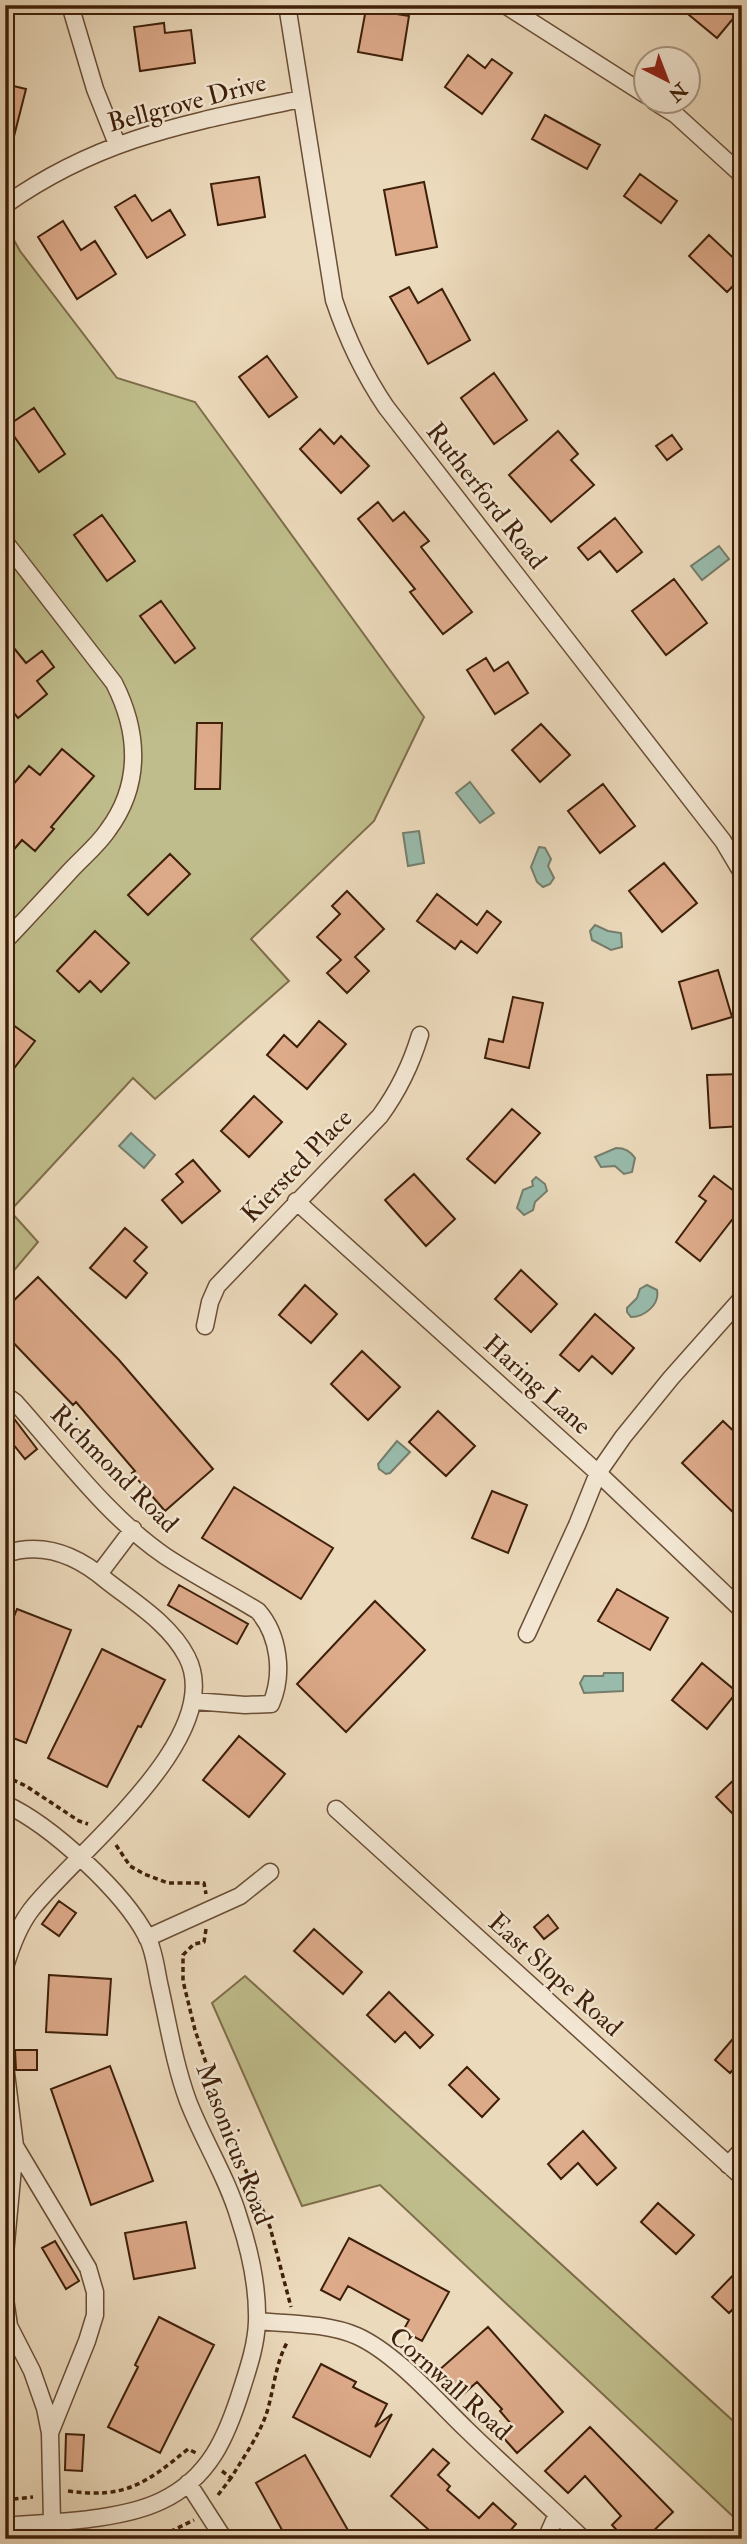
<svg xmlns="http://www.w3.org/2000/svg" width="747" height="2544" font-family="'IM FELL Double Pica',serif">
	<rect width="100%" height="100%" fill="#ecdabc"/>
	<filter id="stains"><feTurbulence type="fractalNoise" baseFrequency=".00286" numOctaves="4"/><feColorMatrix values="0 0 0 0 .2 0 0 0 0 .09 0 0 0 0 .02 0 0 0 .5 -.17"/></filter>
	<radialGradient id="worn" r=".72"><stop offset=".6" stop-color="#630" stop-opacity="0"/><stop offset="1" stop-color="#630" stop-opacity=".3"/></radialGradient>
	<!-- green -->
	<path fill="#bfbd8b" stroke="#7e6e4a" stroke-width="2" d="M 5,224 L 20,251 L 117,378 L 195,402 L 424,717 L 374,821 L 251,939 L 289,981 L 155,1099 L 133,1078 L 10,1211 L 38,1242 L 5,1281 Z
		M 245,1976 L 742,2429 L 742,2525 L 380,2185 L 302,2206 L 212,2003 Z"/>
	<!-- water -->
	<path fill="#99bbac" stroke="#757d6b" stroke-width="2" d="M 719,546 L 729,559 L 702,580 L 691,566 Z
		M 470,782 L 494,813 L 480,823 L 456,793 Z
		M 419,831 L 424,863 L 408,866 L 403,833 Z
		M 539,847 L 545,848 L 551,859 L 548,866 L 554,878 L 550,884 L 543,887 L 537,882 L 531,867 Z
		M 595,925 L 608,931 L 621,933 L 622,947 L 611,950 L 592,940 L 590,931 Z
		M 131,1133 L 155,1155 L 144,1168 L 119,1146 Z
		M 616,1148 C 625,1148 630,1151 635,1158 L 632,1172 L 624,1174 L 615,1166 L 601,1167 L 595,1157 Z
		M 536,1177 L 545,1184 L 547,1191 L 535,1202 L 533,1210 L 524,1215 L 517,1208 L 523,1190 L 533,1186 L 532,1181 Z
		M 647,1285 L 657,1290 C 660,1305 644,1317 631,1317 L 627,1312 L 627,1308 L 637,1298 L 640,1289 Z
		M 397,1441 L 410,1452 L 390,1473 L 386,1474 L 379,1469 L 378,1464 Z
		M 604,1673 L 623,1673 L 623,1691 L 584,1693 L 580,1683 L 584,1676 L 603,1676 Z"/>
	<!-- building -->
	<path fill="#ddaa8a" stroke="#3e1f09" stroke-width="2" d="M 677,5 L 742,5 L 742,8 L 717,38 Z
		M 366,9 L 409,16 L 402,60 L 358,52 Z
		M 164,23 L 165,33 L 191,30 L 195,63 L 140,71 L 134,27 Z
		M 468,55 L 485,68 L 492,59 L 512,73 L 482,114 L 445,87 Z
		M 5,84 L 26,89 L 11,148 L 5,147 Z
		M 545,115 L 600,145 L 587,169 L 532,139 Z
		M 640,174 L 677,201 L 661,223 L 624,196 Z
		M 259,177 L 265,217 L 218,225 L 211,184 Z
		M 424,182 L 437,247 L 396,255 L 384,190 Z
		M 135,195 L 152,221 L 170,210 L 185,235 L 147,258 L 115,207 Z
		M 63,221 L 81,250 L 95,241 L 116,274 L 77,299 L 38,237 Z
		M 709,235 L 742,266 L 742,277 L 727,292 L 689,256 Z
		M 409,287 L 418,303 L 442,289 L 470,340 L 428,364 L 390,297 Z
		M 267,356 L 297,397 L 269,417 L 239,377 Z
		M 494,373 L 527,420 L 494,444 L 461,398 Z
		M 34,408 L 65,454 L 39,472 L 7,426 Z
		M 320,429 L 334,444 L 341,436 L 369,466 L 341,493 L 300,449 Z
		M 558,431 L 578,454 L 571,460 L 594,485 L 551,522 L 509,475 Z
		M 672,435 L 682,449 L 667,460 L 656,446 Z
		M 378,502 L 393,521 L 404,512 L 429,541 L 421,547 L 472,612 L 443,634 L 410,592 L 415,589 L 358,519 Z
		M 102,515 L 135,561 L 107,581 L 74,535 Z
		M 615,518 L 642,552 L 617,572 L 600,551 L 588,560 L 578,548 Z
		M 674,579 L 707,623 L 666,655 L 632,611 Z
		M 161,601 L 195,648 L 175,663 L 140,616 Z
		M 5,637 L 26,663 L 42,651 L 54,667 L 37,681 L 47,694 L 18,718 L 5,702 Z
		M 486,658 L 494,671 L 508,662 L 528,693 L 495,714 L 467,670 Z
		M 197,723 L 222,723 L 220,789 L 195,789 Z
		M 541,724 L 570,755 L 540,782 L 512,750 Z
		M 62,749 L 94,776 L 51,827 L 54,829 L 35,851 L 22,840 L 5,860 L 5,794 L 29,766 L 40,775 Z
		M 603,784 L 635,826 L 600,853 L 568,811 Z
		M 170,854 L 190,874 L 148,915 L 128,895 Z
		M 664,863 L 697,903 L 662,932 L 629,891 Z
		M 347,891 L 384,929 L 355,957 L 369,971 L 347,993 L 327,973 L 341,960 L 317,937 L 340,914 L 332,906 Z
		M 437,894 L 477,925 L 487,911 L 501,922 L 477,953 L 461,941 L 455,949 L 417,921 Z
		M 95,931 L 129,963 L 101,992 L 90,981 L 79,992 L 57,971 Z
		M 718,970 L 732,1017 L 692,1029 L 679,982 Z
		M 513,997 L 543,1003 L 529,1068 L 485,1058 L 489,1039 L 503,1042 Z
		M 5,1019 L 35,1041 L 5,1080 Z
		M 319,1021 L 346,1044 L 307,1089 L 267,1055 L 284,1035 L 297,1047 Z
		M 742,1074 L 742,1126 L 710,1128 L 707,1075 Z
		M 254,1096 L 282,1122 L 249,1157 L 221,1131 Z
		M 512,1109 L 540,1133 L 495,1183 L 467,1159 Z
		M 193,1160 L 220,1191 L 182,1223 L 162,1200 L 183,1182 L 176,1174 Z
		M 414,1174 L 455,1219 L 426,1246 L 385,1200 Z
		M 714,1176 L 742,1197 L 742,1207 L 700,1261 L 676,1242 L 706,1201 L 699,1196 Z
		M 125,1228 L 147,1247 L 134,1261 L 147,1273 L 126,1298 L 90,1268 Z
		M 521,1270 L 557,1304 L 531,1332 L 495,1299 Z
		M 38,1277 L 119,1360 L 213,1469 L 165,1511 L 132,1473 L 135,1471 L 76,1402 L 73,1405 L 5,1334 L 5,1309 Z
		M 305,1285 L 337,1314 L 311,1343 L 279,1315 Z
		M 595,1314 L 634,1348 L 612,1374 L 592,1356 L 579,1371 L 560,1355 Z
		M 362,1351 L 400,1387 L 368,1420 L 331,1384 Z
		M 6,1408 L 37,1449 L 25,1459 L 5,1434 Z
		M 438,1411 L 475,1446 L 446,1476 L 409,1442 Z
		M 723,1421 L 742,1439 L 742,1521 L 682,1463 Z
		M 234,1487 L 333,1548 L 301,1599 L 202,1538 Z
		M 492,1491 L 527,1505 L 508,1553 L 472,1538 Z
		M 179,1585 L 248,1624 L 237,1644 L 168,1605 Z
		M 617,1589 L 668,1618 L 650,1650 L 598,1621 Z
		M 375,1601 L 425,1650 L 346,1732 L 297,1684 Z
		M 17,1609 L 71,1630 L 26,1743 L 5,1735 L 5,1639 Z
		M 102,1649 L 165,1680 L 141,1727 L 138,1726 L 107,1787 L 48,1758 Z
		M 702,1663 L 737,1692 L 707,1729 L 672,1700 Z
		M 239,1736 L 285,1774 L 249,1817 L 203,1780 Z
		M 742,1772 L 742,1823 L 716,1797 Z
		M 59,1901 L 76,1913 L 59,1936 L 42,1924 Z
		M 548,1915 L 558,1928 L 544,1939 L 534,1927 Z
		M 314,1929 L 362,1972 L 343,1994 L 294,1951 Z
		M 49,1975 L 111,1979 L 107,2035 L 46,2032 Z
		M 389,1992 L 433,2035 L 420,2048 L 405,2032 L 395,2042 L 367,2015 Z
		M 742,2028 L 742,2060 L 730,2073 L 715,2060 Z
		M 15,2050 L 37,2050 L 37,2070 L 16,2070 Z
		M 110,2066 L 153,2181 L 91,2205 L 51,2089 Z
		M 467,2067 L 499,2099 L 482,2117 L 449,2085 Z
		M 583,2131 L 616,2168 L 597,2185 L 578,2163 L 561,2179 L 548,2164 Z
		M 658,2203 L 694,2235 L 676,2254 L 641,2222 Z
		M 186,2222 L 195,2268 L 134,2279 L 125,2233 Z
		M 349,2238 L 449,2292 L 422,2341 L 403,2331 L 409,2320 L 348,2286 L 340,2300 L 321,2290 Z
		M 55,2241 L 79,2281 L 66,2289 L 42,2248 Z
		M 742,2266 L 742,2300 L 729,2313 L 712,2297 Z
		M 159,2317 L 214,2345 L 160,2453 L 108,2427 L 138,2367 L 135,2365 Z
		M 488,2327 L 563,2412 L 517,2453 L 501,2435 L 512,2425 L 500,2411 L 502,2409 L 477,2382 L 461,2396 L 438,2371 Z
		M 321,2364 L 356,2382 L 353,2387 L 387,2404 L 375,2427 L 392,2414 L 370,2457 L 293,2417 Z
		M 590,2427 L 673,2512 L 645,2539 L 625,2539 L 612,2525 L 621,2516 L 585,2476 L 568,2493 L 545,2471 Z
		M 66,2434 L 84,2435 L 82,2471 L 65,2470 Z
		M 433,2449 L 449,2463 L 438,2475 L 450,2486 L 447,2490 L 479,2518 L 493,2503 L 516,2524 L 503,2539 L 439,2539 L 391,2496 Z
		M 305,2455 L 353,2539 L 287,2539 L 256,2483 Z"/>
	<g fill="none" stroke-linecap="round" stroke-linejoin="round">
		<defs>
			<path id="minor" d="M 70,5 L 95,89 L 117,144
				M 287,5 L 334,300 C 347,339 363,373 386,407 L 723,841 L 742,873
				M 505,5 L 646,95
				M 655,102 L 676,115 L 742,175
				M 5,205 C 101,137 189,123 301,99
				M 5,542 L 114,683 C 139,732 142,784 108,830 C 98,845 83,857 71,870 C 49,894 27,918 5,941
				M 296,1201 L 598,1473 L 742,1610
				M 205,1326 L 210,1302 L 217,1286 L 380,1116 C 399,1090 411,1065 420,1035
				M 5,1395 L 15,1402 C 61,1453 108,1517 165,1556 C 195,1576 227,1592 258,1611 C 279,1635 284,1674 271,1704 L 245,1705 L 194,1701
				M 5,1554 C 43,1541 78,1556 107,1581 C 135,1603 170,1624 187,1657 C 228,1737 75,1853 31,1910 C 18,1927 11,1947 5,1967
				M 99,1574 L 133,1529
				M 527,1634 L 577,1525 L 598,1473 L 623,1437 L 671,1378 L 742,1298
				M 5,1804 C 51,1825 124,1892 147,1937 C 154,1950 156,1968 159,1983 C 168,2022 174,2063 188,2101 C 203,2140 227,2177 239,2218 C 250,2251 258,2287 257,2322 C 256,2345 249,2366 242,2388 C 227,2436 210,2478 161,2501 C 119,2521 52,2522 5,2526
				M 336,1809 L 742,2177
				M 147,1938 L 240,1896 L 270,1872
				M 5,2065 L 15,2146 L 88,2268 L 95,2292 L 95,2315 L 87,2341 L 50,2433
				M 728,2165 L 742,2150
				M 5,2254 L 15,2146
				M 5,2299 L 9,2326 L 32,2371 L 45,2408 L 50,2433 L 52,2522
				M 257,2321 C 289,2324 327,2323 357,2336 C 395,2353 436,2400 466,2429 C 505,2467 545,2502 583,2539
				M 188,2483 L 224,2539
				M 546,2539 L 557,2514"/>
		</defs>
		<!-- minor casing -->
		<use href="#minor" stroke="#6a4e36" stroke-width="19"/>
		<!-- path -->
		<path stroke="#3e1f09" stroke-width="3.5" stroke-dasharray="5 3.5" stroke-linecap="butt" d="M 5,1776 L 26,1786 L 79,1821 L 88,1824
			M 116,1845 L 130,1866 L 144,1874 L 168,1883 L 204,1883 L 206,1894
			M 206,1929 L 204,1942 L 194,1944 L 183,1955 L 183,1981 L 195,2030 L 228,2129 L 270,2227 L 291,2307
			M 222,2471 L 231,2478 C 243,2458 258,2437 266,2415 C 274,2391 275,2363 288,2341
			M 68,2491 C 125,2499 145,2484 188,2449 L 196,2453
			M 218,2495 L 231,2478
			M 5,2500 L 33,2497
			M 155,2539 L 194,2520"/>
		<!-- minor -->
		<use href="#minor" stroke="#f3e7d3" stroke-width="16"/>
	</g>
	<g text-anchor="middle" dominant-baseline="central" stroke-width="5" stroke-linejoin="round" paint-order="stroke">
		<!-- street labels -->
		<g font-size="26" fill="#3e1f09" stroke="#f3e7d3">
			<text transform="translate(187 103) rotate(-15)">Bellgrove Drive</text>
			<text transform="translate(486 496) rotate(52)">Rutherford Road</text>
			<text transform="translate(297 1166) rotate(-46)">Kiersted Place</text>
			<text transform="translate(537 1385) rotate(42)">Haring Lane</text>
			<text transform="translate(114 1469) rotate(45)">Richmond Road</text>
			<text transform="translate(555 1975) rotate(42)">East Slope Road</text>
			<text transform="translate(234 2144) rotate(69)">Masonicus Road</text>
			<text transform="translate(450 2384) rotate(42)">Cornwall Road</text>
		</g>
	</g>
	<!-- margin -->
	<rect width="747" height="2544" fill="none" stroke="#ecdabc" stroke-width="28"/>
	<rect x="7" y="7" width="733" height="2530" fill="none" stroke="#3e1f09" stroke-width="3.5"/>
	<rect x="14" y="14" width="719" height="2516" fill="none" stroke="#3e1f09" stroke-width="2"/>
	<!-- north arrow -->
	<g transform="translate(667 80) rotate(138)"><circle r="33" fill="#f3e7d3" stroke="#ab9782" stroke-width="2"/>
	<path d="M0-5L12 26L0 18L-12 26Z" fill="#8f2418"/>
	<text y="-10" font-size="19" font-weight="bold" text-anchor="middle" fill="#3e1f09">N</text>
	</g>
	<rect width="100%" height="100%" filter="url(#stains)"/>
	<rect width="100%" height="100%" fill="url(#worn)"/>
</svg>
